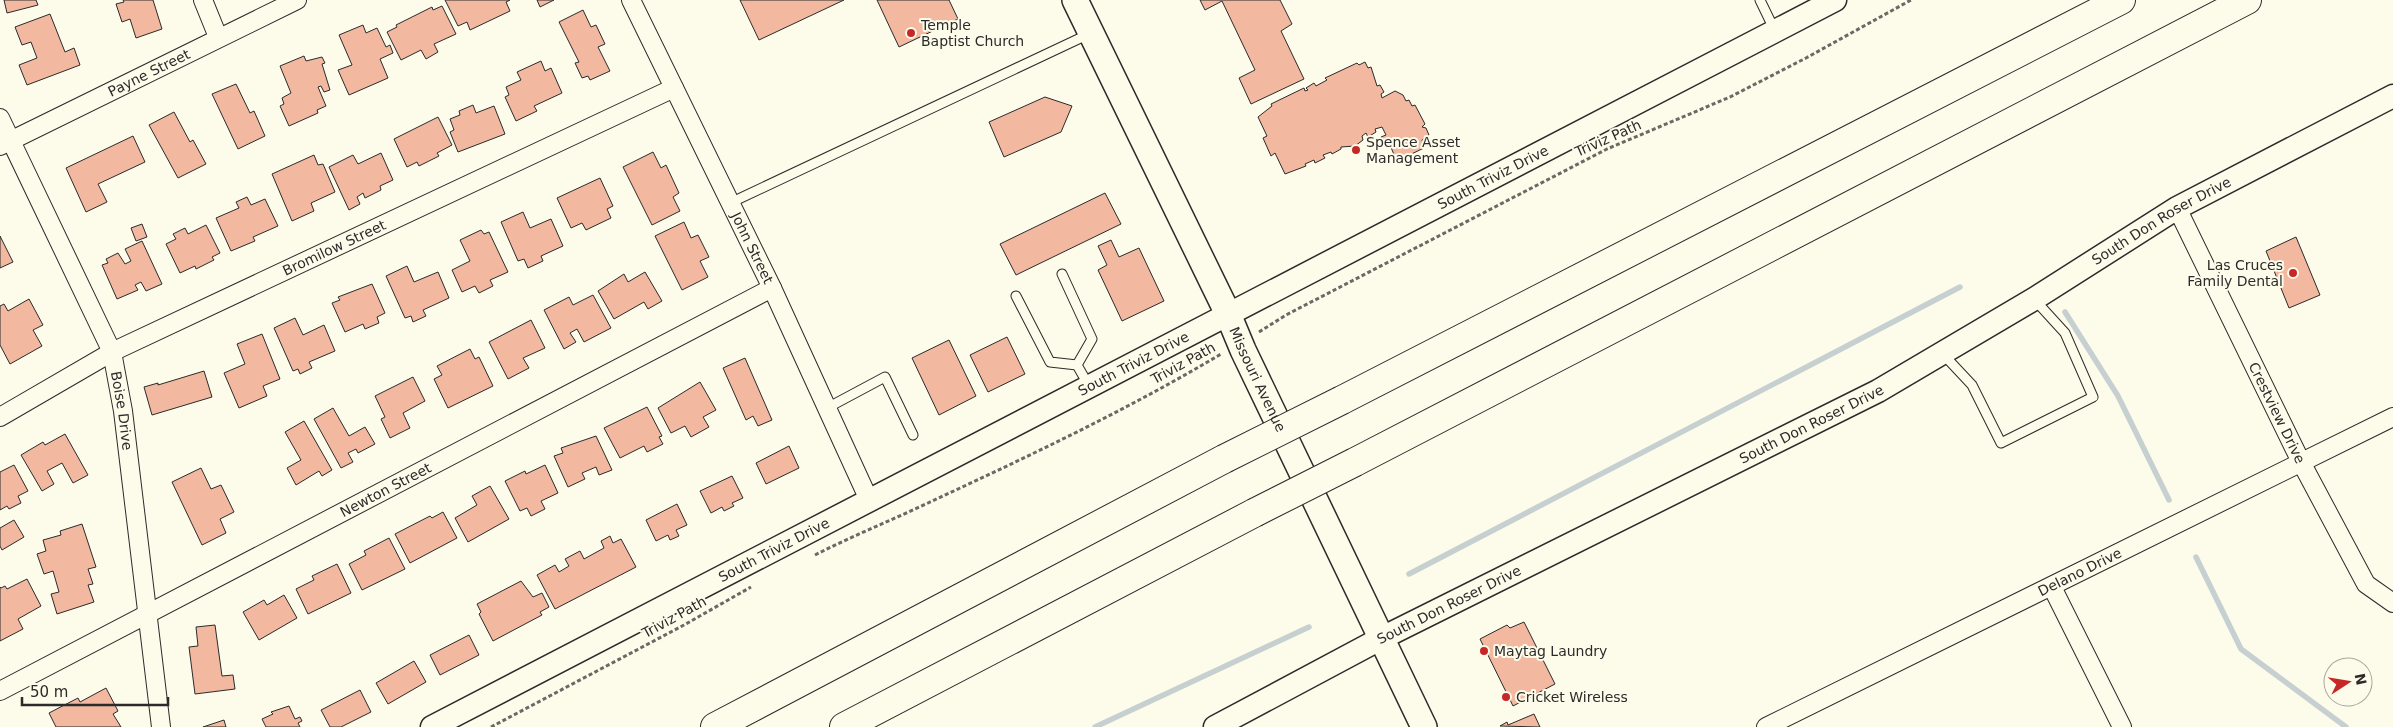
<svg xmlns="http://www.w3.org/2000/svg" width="2393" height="727" font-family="'DejaVu Sans',sans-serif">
	<rect width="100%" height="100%" fill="#fdfbea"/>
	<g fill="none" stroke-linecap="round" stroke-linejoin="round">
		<!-- stream -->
		<path stroke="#c7d0d0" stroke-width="5.5" d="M 2065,312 L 2118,396 L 2169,500
			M 2196,557 L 2241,649 L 2346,727
			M 1409,574 L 1960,287
			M 1095,727 L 1309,627"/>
	</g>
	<!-- building -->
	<path fill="#f2b8a0" stroke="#2b2b2b" d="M 4,0 L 36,0 L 38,5 L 7,13 Z
		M 123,0 L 153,0 L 162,29 L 136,38 L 130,19 L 122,22 L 116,4 L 124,2 Z
		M 445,0 L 510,0 L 506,2 L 510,11 L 470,30 L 467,22 L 458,26 Z
		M 537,0 L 554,0 L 540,7 Z
		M 740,0 L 844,0 L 759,40 Z
		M 877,0 L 949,0 L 958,19 L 899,47 Z
		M 1200,0 L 1280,0 L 1292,24 L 1281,31 L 1304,79 L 1251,104 L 1239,78 L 1255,70 L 1222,1 L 1205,10 Z
		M 442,6 L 456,34 L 434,44 L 438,52 L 426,59 L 421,50 L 401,60 L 387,32 L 397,27 L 396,25 L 432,7 L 433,10 Z
		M 583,10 L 591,27 L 596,25 L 605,44 L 598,47 L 610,71 L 590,80 L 588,76 L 582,78 L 575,63 L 579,62 L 559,22 Z
		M 50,14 L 65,52 L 74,48 L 80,65 L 27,85 L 19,65 L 37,58 L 31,42 L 22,45 L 15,27 Z
		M 363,25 L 366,33 L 377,28 L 386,47 L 390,45 L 393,53 L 380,59 L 388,78 L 349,95 L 338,70 L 352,65 L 339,35 Z
		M 304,56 L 306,61 L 322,57 L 325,63 L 322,64 L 330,90 L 324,92 L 321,86 L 318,87 L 326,106 L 317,110 L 318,113 L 289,126 L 280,106 L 284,104 L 282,98 L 291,93 L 280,66 Z
		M 541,61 L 545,71 L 551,68 L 562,93 L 534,106 L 537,111 L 516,121 L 505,97 L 509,95 L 506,87 L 521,80 L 517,72 Z
		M 1365,62 L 1368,68 L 1371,67 L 1377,86 L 1380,85 L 1384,92 L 1381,94 L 1382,98 L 1395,91 L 1403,95 L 1406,101 L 1409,100 L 1412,106 L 1415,105 L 1425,124 L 1422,127 L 1426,128 L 1429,135 L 1422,140 L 1424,148 L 1403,158 L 1402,155 L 1395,157 L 1390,145 L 1387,147 L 1381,137 L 1386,135 L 1382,127 L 1375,129 L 1376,132 L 1368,137 L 1366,133 L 1362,136 L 1363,140 L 1355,146 L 1341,147 L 1341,149 L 1332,154 L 1331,152 L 1323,155 L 1325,158 L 1315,163 L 1314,160 L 1305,164 L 1306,166 L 1285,174 L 1275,153 L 1271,156 L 1263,138 L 1267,136 L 1258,117 L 1272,106 L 1271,104 L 1304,88 L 1305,91 L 1308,90 L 1306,88 L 1314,83 L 1316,86 L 1327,80 L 1325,78 L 1357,63 L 1359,65 Z
		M 236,84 L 250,113 L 254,111 L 265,136 L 238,149 L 212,94 Z
		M 1045,97 L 1072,106 L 1061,132 L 1004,157 L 989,122 Z
		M 473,105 L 476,113 L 494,106 L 505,134 L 458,152 L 450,132 L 454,130 L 450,119 L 460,115 L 459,111 Z
		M 174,112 L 190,142 L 193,140 L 206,164 L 178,178 L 149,125 Z
		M 438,117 L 452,145 L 437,153 L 439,156 L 419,166 L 417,162 L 407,167 L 394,139 Z
		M 133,136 L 145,162 L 98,184 L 107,202 L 86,212 L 66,168 Z
		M 653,152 L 661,168 L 666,165 L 679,193 L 673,197 L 680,211 L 652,225 L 623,167 Z
		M 381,153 L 393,180 L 380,186 L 381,190 L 365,198 L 363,193 L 357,197 L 360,204 L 349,210 L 329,167 L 353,155 L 358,164 Z
		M 314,155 L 318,165 L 323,164 L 335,192 L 311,203 L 314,211 L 292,221 L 272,174 Z
		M 600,178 L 613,206 L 607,209 L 611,218 L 586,230 L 582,223 L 571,228 L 557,198 Z
		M 1105,193 L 1121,224 L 1016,275 L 1000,244 Z
		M 247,197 L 251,205 L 265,199 L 278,226 L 253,237 L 255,241 L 231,251 L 216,218 L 239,208 L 236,202 Z
		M 523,212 L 530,228 L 551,219 L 563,246 L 541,256 L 543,261 L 528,268 L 524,259 L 518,261 L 501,222 Z
		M 684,222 L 691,238 L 698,235 L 709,257 L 700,261 L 708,277 L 682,290 L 655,236 Z
		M 142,224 L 147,237 L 136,241 L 131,228 Z
		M 206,225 L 220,253 L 212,257 L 214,260 L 196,269 L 195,266 L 180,273 L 166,244 L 176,239 L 173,234 L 185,228 L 188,234 Z
		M 481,230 L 484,234 L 489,232 L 508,272 L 490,280 L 493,286 L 479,293 L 475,286 L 462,292 L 452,270 L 470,261 L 460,240 Z
		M 0,236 L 13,262 L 0,268 Z
		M 2296,237 L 2320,295 L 2289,308 L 2266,251 Z
		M 1111,240 L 1119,257 L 1139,248 L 1164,301 L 1122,321 L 1098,270 L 1107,265 L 1098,246 Z
		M 142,241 L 162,284 L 146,291 L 141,282 L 135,285 L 138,290 L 117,299 L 102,265 L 108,263 L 106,259 L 118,253 L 125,264 L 131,261 L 125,249 Z
		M 407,266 L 414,282 L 438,272 L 449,298 L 423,310 L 426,316 L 413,322 L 411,316 L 405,318 L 386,276 Z
		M 645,272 L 662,301 L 648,309 L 644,302 L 614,319 L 598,291 L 624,274 L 628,282 Z
		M 372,284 L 385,313 L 377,317 L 379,323 L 365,329 L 363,324 L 345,332 L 332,303 L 340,300 L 338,297 Z
		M 593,295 L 611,328 L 584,342 L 577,329 L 570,333 L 576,342 L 564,349 L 544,310 L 569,297 L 573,305 Z
		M 29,299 L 43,325 L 33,330 L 42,346 L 10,364 L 0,345 L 0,306 L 4,304 L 8,311 Z
		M 295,318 L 303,335 L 324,325 L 335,351 L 309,362 L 312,368 L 300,374 L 298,369 L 293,371 L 274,328 Z
		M 531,320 L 545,348 L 523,358 L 529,368 L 508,379 L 489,342 Z
		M 262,334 L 280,379 L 263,386 L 267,396 L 239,408 L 224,373 L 245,364 L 237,344 Z
		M 1007,337 L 1025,374 L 988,392 L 970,355 Z
		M 949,340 L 976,396 L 939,415 L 912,358 Z
		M 470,349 L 475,359 L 479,357 L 493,386 L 448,408 L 434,379 L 442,375 L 437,366 Z
		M 745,358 L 772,420 L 758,426 L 753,416 L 746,420 L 723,368 Z
		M 204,371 L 212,397 L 152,415 L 144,387 L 158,383 L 158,385 Z
		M 413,377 L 425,401 L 403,413 L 410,428 L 390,438 L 381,419 L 385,417 L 375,396 Z
		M 700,382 L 716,410 L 703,417 L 709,427 L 691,437 L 685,426 L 671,433 L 658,408 Z
		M 647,407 L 662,436 L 659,437 L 663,444 L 647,452 L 644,446 L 620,458 L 604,428 Z
		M 333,408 L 349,436 L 365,427 L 375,444 L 358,453 L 356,449 L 348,453 L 353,462 L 341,468 L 314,419 Z
		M 304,421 L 332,470 L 322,476 L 319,471 L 296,485 L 287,468 L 301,460 L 285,432 Z
		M 65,434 L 88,475 L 73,483 L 62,463 L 47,471 L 54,484 L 42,491 L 21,455 L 43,442 L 45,445 Z
		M 596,436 L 612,470 L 599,475 L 596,467 L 582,473 L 585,479 L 568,487 L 554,456 L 563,453 L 561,448 Z
		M 789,446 L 799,468 L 766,484 L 756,463 Z
		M 14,465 L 28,491 L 18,496 L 21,503 L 9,509 L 7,506 L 0,510 L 0,472 Z
		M 545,465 L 558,493 L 541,501 L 545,509 L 531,516 L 527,508 L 520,511 L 505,481 L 525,471 L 526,474 Z
		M 201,468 L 211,489 L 221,485 L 234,512 L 220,519 L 226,533 L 202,545 L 172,482 Z
		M 732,476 L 743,498 L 732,503 L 734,506 L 724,511 L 722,507 L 711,513 L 700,491 Z
		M 490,486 L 509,519 L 468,542 L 455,518 L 477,505 L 472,496 Z
		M 677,504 L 687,525 L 676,530 L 679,536 L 670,540 L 668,535 L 656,541 L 646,520 Z
		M 443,512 L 457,538 L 410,563 L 395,534 L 430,516 L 432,518 Z
		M 14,520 L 24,537 L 2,550 L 0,546 L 0,528 Z
		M 82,524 L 96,567 L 88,569 L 93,584 L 88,585 L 94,602 L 57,614 L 51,594 L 59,592 L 53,571 L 44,574 L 37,554 L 46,551 L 43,540 L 61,535 L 60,531 Z
		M 610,536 L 613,543 L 621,539 L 636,567 L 555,609 L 537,575 L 555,565 L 559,572 L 569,566 L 565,559 L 580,551 L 584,559 L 604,548 L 601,541 Z
		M 389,538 L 405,569 L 362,590 L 349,564 L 366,555 L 364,551 Z
		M 337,564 L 351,593 L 308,614 L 296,589 L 314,580 L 312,576 Z
		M 27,579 L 41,606 L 18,619 L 23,629 L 0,641 L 0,587 L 1,588 L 5,586 L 7,589 Z
		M 521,581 L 533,597 L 542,593 L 549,607 L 540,612 L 542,615 L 493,641 L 479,614 L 481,612 L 477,604 Z
		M 284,595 L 297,618 L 259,640 L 243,612 L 264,600 L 267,605 Z
		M 1524,622 L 1555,684 L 1513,706 L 1480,639 L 1507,625 L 1510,628 Z
		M 215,625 L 222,676 L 233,675 L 235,689 L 195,694 L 189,647 L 198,646 L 196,627 Z
		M 469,635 L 479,655 L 440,675 L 430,655 Z
		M 414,661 L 426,682 L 388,704 L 376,683 Z
		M 106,688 L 118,711 L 113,714 L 121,727 L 56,727 L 49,713 L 78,698 L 80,702 Z
		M 360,690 L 371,712 L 341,727 L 330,727 L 321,710 Z
		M 289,706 L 295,719 L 300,717 L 302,721 L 298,723 L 300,727 L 266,727 L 262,719 L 273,714 L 271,712 Z
		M 1534,714 L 1540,727 L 1500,726 L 1507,722 L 1508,725 Z
		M 224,720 L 226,727 L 203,727 Z"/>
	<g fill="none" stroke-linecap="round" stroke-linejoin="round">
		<defs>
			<path id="service" d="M 1760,0 L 1775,31
				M 730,203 L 1089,34
				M 1062,274 L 1092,339 L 1077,365 L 1089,386
				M 1016,296 L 1050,362 L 1077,365
				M 1942,353 L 1972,385 L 2001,443 L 2093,397 L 2065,333 L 2034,299
				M 827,408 L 885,377 L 913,435"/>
			<g id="minor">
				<path d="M 203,0 L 218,37"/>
				<path id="s1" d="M 631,0 L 772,288 L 869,500"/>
				<path id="s2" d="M 0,118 L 112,352 L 123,411 L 161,727"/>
				<path id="s3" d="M 0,146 L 297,0"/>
				<path id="s4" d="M 2177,208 L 2301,462 L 2366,584 L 2393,603"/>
				<path id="s5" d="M 0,417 L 112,352 L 674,88"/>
				<path d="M 2052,587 L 2122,727"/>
				<path id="s6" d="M 0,691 L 772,288"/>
				<path id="s7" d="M 1766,727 L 2393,417"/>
			</g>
			<g id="tertiary">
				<path id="s8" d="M 432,727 L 1835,0"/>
				<path id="s9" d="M 1215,727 L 1380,639 L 1878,391 L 2034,299 L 2177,208 L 2393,96"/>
			</g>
			<g id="secondary">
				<path id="s10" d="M 1075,0 L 1228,314 L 1243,350 L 1424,727"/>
			</g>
			<path id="motorway" d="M 1342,400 L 2121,0
				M 1355,462 L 2247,0
				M 715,727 L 1224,459
				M 844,727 L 1254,513"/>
		</defs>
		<!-- service casing -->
		<use href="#service" stroke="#2b2b2b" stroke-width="11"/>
		<!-- minor casing -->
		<use href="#minor" stroke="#2b2b2b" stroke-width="20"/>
		<!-- tertiary casing -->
		<use href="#tertiary" stroke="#2b2b2b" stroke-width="25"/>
		<!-- secondary casing -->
		<use href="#secondary" stroke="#2b2b2b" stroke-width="28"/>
		<!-- motorway casing -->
		<use href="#motorway" stroke="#2b2b2b" stroke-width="30"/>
		<!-- path -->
		<path stroke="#6a6964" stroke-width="3" stroke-dasharray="4 2.5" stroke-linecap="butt" d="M 1259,332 L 1286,315 L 1607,149 L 1730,97 L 1806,58 L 1911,0
			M 815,555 C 852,536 890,521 928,503 C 1027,457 1127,410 1221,354
			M 491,727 L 684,625 L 751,587"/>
		<!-- service -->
		<use href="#service" stroke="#fdfbea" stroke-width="9"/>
		<!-- minor -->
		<use href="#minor" stroke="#fdfbea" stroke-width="18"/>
		<!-- tertiary -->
		<use href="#tertiary" stroke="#fdfbea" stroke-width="22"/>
		<!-- secondary -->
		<use href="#secondary" stroke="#fdfbea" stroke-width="25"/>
		<!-- motorway -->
		<use href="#motorway" stroke="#fdfbea" stroke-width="28"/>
		<defs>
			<path id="motorway-bridge" d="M 1224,459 L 1342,400
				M 1254,513 L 1355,462"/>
		</defs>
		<!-- motorway-bridge casing -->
		<use href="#motorway-bridge" stroke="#2b2b2b" stroke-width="30" stroke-linecap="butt"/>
		<!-- motorway-bridge -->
		<use href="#motorway-bridge" stroke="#fdfbea" stroke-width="28"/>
	</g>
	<!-- markers -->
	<g fill="#c62828" stroke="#fdfbea" stroke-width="2">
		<circle cx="911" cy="33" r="5"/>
		<circle cx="1356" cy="150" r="5"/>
		<circle cx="2293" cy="273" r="5"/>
		<circle cx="1484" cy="651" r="5"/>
		<circle cx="1506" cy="697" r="5"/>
	</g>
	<g text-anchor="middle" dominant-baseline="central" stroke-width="4" stroke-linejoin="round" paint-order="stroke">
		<!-- poi labels -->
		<g font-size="14" fill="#2b2b2b" stroke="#fdfbea" text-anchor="start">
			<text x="921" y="25">Temple<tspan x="921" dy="16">Baptist Church</tspan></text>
			<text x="1366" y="142">Spence Asset<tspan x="1366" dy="16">Management</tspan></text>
			<text x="2283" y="265" text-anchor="end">Las Cruces<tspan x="2283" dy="16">Family Dental</tspan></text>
			<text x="1494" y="651">Maytag Laundry</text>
			<text x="1516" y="697">Cricket Wireless</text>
		</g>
		<!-- street labels -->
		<g font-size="14" fill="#2b2b2b" stroke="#fdfbea">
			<text stroke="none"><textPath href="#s3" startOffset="166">Payne Street</textPath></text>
			<text transform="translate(1608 138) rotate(-24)">Triviz Path</text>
			<text stroke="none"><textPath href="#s8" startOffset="1195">South Triviz Drive</textPath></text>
			<text stroke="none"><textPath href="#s9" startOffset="1074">South Don Roser Drive</textPath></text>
			<text stroke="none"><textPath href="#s5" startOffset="375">Bromilow Street</textPath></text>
			<text stroke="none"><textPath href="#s1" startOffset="276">John Street</textPath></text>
			<text transform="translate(1183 363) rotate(-29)">Triviz Path</text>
			<text stroke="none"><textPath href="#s8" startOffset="790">South Triviz Drive</textPath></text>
			<text stroke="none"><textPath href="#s10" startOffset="421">Missouri Avenue</textPath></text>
			<text stroke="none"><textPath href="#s2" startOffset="319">Boise Drive</textPath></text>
			<text stroke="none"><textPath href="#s4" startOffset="228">Crestview Drive</textPath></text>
			<text stroke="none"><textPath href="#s9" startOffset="669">South Don Roser Drive</textPath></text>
			<text stroke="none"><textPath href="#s6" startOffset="435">Newton Street</textPath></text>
			<text stroke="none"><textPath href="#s8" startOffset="385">South Triviz Drive</textPath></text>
			<text stroke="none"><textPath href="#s7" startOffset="350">Delano Drive</textPath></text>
			<text stroke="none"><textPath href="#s9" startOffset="264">South Don Roser Drive</textPath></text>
			<text transform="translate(674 617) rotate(-29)">Triviz Path</text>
		</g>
	</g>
	<!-- north arrow -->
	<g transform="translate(2348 682) rotate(78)"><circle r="24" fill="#fdfbea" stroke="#a9a89e"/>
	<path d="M0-4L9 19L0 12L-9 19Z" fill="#c62828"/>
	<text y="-8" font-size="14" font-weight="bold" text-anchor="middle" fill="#2b2b2b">N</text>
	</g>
	<!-- scale -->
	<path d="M22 697v8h146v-8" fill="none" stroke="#2b2b2b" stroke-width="2.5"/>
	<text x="30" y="697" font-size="15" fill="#2b2b2b" stroke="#fdfbea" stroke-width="4" paint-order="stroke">50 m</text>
</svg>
